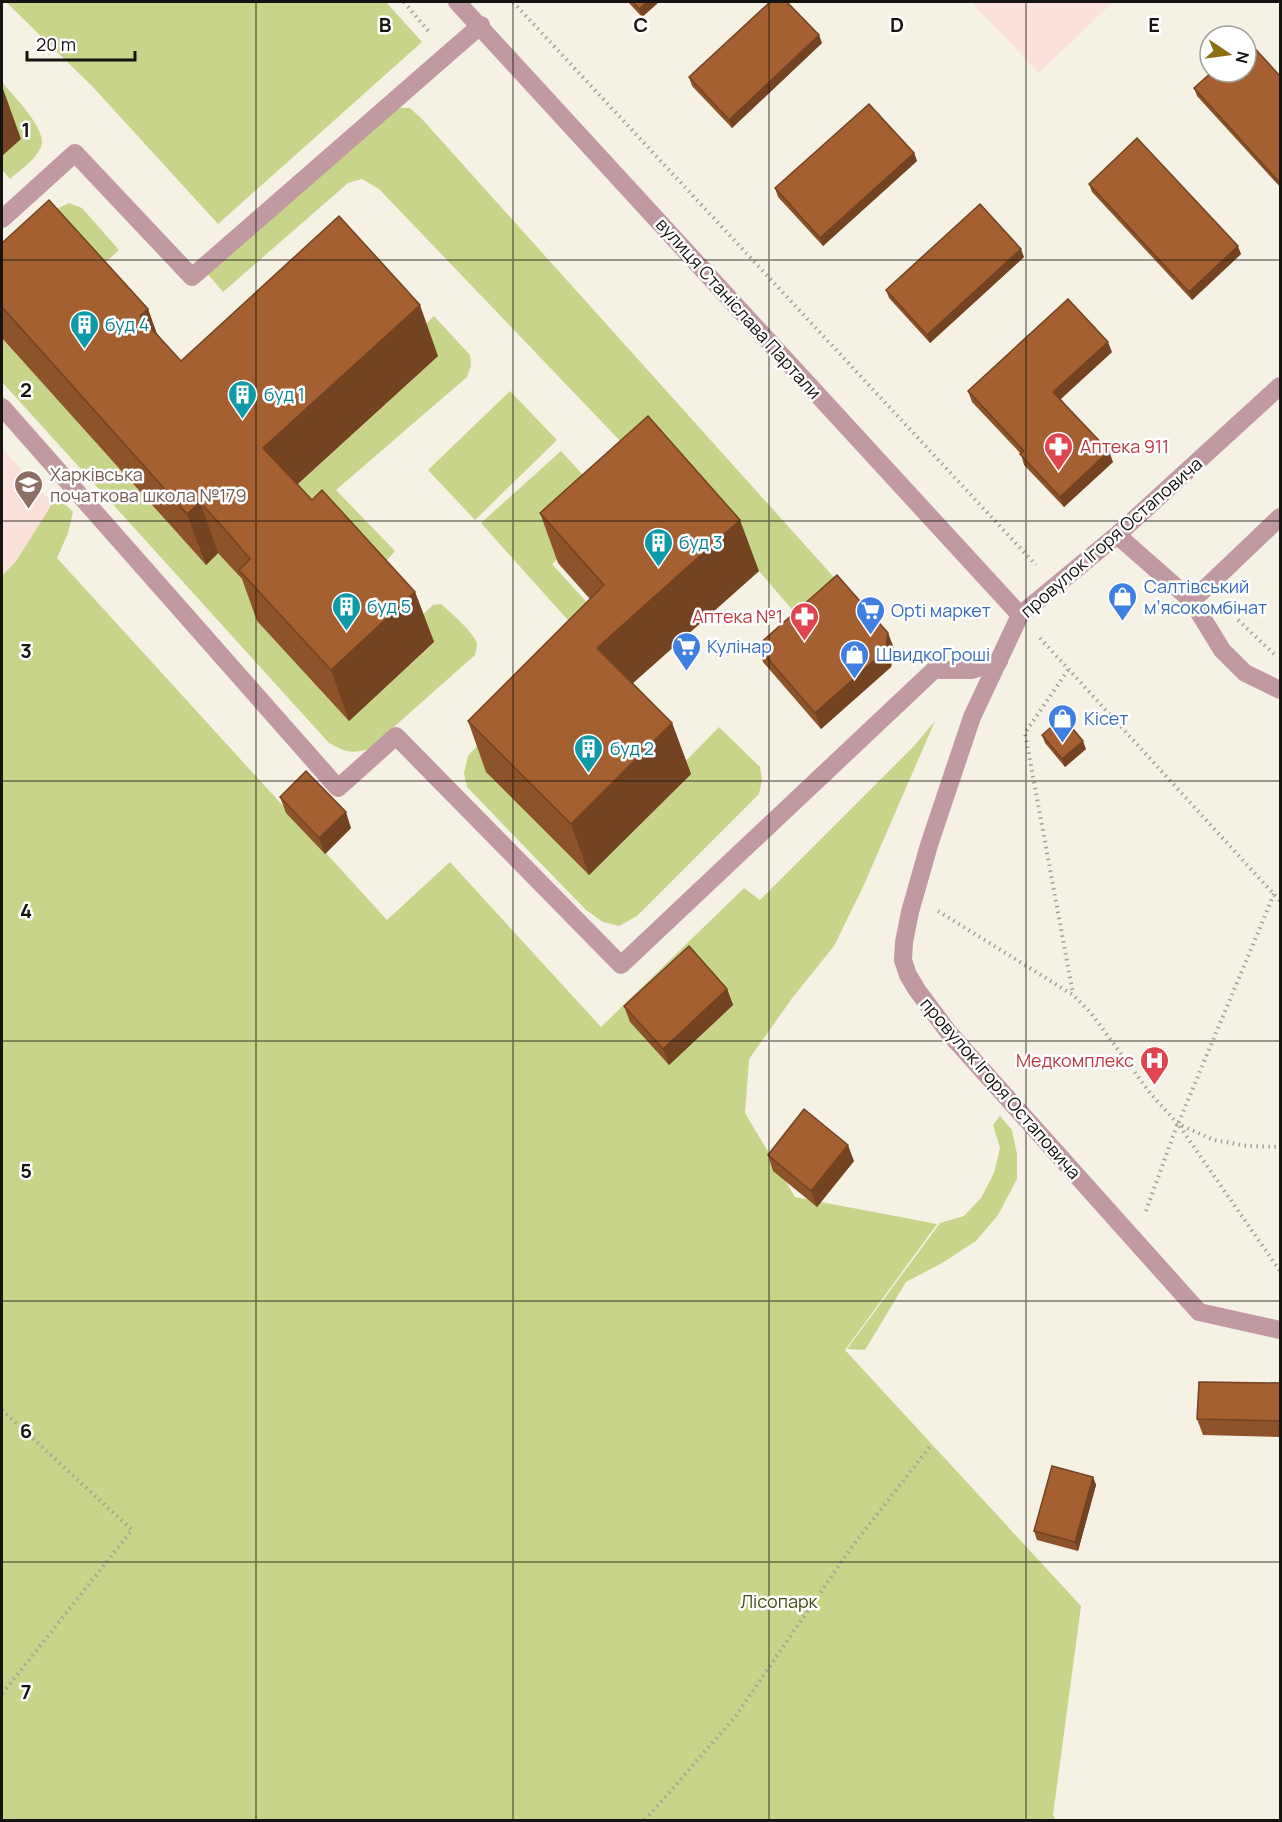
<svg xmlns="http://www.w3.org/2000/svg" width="1282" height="1822" font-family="Manrope,sans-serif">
	<rect width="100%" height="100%" fill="#f6f1e5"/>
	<!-- education -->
	<path fill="#fbe1dc" d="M 971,2 L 1113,2 L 1039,73 Z
		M 2,448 L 63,515 L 2,576 Z"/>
	<!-- green -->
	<path fill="#c8d48a" d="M 6,2 L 386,2 L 422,42 L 218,224 L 92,86 Z
		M 2,82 C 12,95 51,132 40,149 C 34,161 20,170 10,179 L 2,170 L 2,156 L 20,139 L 2,117 Z
		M 400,108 L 410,108 L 422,119 L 840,584 L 801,620 L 661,457 L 647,469 L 379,189 L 362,179 L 348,183 L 223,292 L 207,273 L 391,111 Z
		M 69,203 L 82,208 L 119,250 L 90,276 L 55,210 Z
		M 434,316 L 470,355 L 471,366 L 467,377 L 336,490 L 395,551 L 373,576 L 281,500 L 438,356 L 417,332 Z
		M 2,337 L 138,462 L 125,475 L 205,564 L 219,552 L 246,584 L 257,621 L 349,720 L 434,643 L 415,622 L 433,605 L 441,604 C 450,612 471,630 476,641 C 478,646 476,650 475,655 L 369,749 C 352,754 344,752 329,743 L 2,382 Z
		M 510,391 L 557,440 L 475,520 L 428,470 Z
		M 561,451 L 614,509 L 552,564 L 621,640 L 601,657 L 481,523 Z
		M 61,500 L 73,512 L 68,533 L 57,558 L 387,920 L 450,862 L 601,1027 L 744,888 L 760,900 L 914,746 L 935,721 L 863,887 L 834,946 L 793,997 L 749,1059 L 745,1113 L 795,1197 L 937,1224 L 845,1350 L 1081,1606 L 1053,1815 L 1056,1820 L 2,1820 L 2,576 L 17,560 L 52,504 Z
		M 510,710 L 682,765 L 719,727 L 760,767 L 762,780 L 759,794 L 637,916 L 619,926 L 603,922 L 586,910 L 467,787 L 464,773 L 468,756 Z
		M 1000,1116 L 1012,1130 L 1017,1154 L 1017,1179 L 998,1215 L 976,1241 L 942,1263 L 906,1282 L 865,1350 L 847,1349 L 940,1223 L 964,1216 L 981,1198 L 994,1173 L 1000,1148 L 993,1125 Z"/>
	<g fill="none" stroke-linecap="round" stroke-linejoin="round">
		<!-- path -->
		<path stroke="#a5a198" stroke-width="4" stroke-dasharray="1.5 4.5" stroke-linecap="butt" d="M 404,2 L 430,33
			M 513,2 L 1036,565
			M 1238,620 L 1274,654
			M 1040,638 L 1280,901
			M 1068,670 L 1025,733 L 1073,994
			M 1274,894 L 1178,1124 L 1280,1271
			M 938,911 L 1073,995 L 1091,1013 L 1150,1093 L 1178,1124 L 1214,1140 L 1247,1146 L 1280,1147
			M 1146,1211 L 1177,1125
			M 2,1410 L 132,1530 L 2,1694
			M 645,1820 L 735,1717 L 851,1548 L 932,1444"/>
		<!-- service -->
		<path stroke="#c099a1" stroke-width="18" d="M 2,219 L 75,153 L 192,277 L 481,25
			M 2,407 L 338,788 L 396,736 L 621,965 L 934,670 L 972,670 L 999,661
			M 1117,535 L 1192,601 L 1222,650 L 1245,673 L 1280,690
			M 1192,601 L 1280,517
			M 1199,1312 L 1280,1330"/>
		<!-- minor -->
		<path stroke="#c099a1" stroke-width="18" d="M 457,2 L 1020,615
			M 1199,1312 L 949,1033 L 917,990 L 908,975 L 903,960 L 904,942 L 910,912 L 929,845 L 972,717 L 1020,615 L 1117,535 L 1280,386"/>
	</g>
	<!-- wall -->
	<path fill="#8d532a" d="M 628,2 L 659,2 L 642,17 Z
		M 822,43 L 732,128 L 692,86 L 689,77 Z
		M 1281,77 L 1281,188 L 1197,96 L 1194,88 Z
		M 914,153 L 917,161 L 823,246 L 778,197 L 775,188 Z
		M 1089,184 L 1241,254 L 1192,300 L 1092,192 Z
		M 2,243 L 148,309 L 157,334 L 181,361 L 438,356 L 298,484 L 312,500 L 415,592 L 434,642 L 349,721 L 257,621 L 242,579 L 218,553 L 206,565 L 2,338 Z
		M 1024,257 L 930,343 L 889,298 L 886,290 Z
		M 1112,352 L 1061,399 L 1113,462 L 1064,507 L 1024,465 L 1021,454 L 972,402 L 968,391 Z
		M 540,513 L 759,571 L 633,683 L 672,723 L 691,774 L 589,875 L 486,772 L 468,721 L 590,599 L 558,563 Z
		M 888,633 L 894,649 L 891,667 L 821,729 L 763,662 L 757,646 Z
		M 1042,735 L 1086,749 L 1065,767 L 1045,743 Z
		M 280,797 L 351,828 L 325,854 L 286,813 Z
		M 727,989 L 733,1005 L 669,1065 L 630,1022 L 624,1006 Z
		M 768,1155 L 854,1161 L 817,1207 L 773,1171 Z
		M 1281,1383 L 1281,1437 L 1203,1435 L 1197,1419 Z
		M 1093,1477 L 1096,1485 L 1078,1551 L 1037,1540 L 1034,1531 Z"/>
	<!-- shaded-wall -->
	<path fill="#734322" d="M 647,2 L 659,2 L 642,17 L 639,9 Z
		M 819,35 L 822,43 L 732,128 L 729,120 Z
		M 2,86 L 21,139 L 2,156 Z
		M 914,153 L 917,161 L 823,246 L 820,238 Z
		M 1238,246 L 1241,254 L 1192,300 L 1189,292 Z
		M 1021,249 L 1024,257 L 930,343 L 927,335 Z
		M 420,305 L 438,356 L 281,499 L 263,448 Z
		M 148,309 L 166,360 L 140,316 Z
		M 1108,342 L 1112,352 L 1057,402 L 1053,392 Z
		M 1109,451 L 1113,462 L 1064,507 L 1060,497 Z
		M 200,502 L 218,553 L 206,565 L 187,514 Z
		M 740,520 L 759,571 L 616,698 L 597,648 Z
		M 415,592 L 434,642 L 349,721 L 331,670 Z
		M 888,633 L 894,649 L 891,667 L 821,729 L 815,713 Z
		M 672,723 L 691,774 L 589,875 L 571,824 Z
		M 1083,741 L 1086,749 L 1065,767 L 1062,759 Z
		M 346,812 L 351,828 L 325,854 L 319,838 Z
		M 727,989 L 733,1005 L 669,1065 L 663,1049 Z
		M 848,1145 L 854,1161 L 817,1207 L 811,1191 Z
		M 1093,1477 L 1096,1485 L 1078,1551 L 1075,1542 Z"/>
	<!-- building -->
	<path fill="#a46031" stroke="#734322" stroke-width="1.5" d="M 633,2 L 647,2 L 639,9 Z
		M 770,2 L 787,2 L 819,35 L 729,120 L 689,77 Z
		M 1247,40 L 1281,77 L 1281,180 L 1279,182 L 1194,88 L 1212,72 L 1246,72 L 1246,41 Z
		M 869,104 L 914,153 L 820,238 L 775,188 Z
		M 1137,138 L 1238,246 L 1189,292 L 1089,184 Z
		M 49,200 L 148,309 L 140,316 L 181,361 L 339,216 L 420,305 L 263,448 L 312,500 L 322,490 L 415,592 L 331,670 L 239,570 L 250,559 L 228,533 L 200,502 L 187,514 L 2,307 L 2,243 Z
		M 980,204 L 1021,249 L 927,335 L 886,290 Z
		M 1068,299 L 1108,342 L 1053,392 L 1109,451 L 1060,497 L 1020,454 L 1024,451 L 968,391 Z
		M 648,416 L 740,520 L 597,648 L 672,723 L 571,824 L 468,721 L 604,585 L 540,513 Z
		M 837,575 L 888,633 L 885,651 L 815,713 L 757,646 Z
		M 1063,717 L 1083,741 L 1062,759 L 1042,735 Z
		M 306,771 L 346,812 L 319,838 L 280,797 Z
		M 689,946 L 727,989 L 663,1049 L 624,1006 Z
		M 804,1109 L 848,1145 L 811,1191 L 768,1155 Z
		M 1199,1382 L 1281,1383 L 1281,1421 L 1197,1419 Z
		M 1052,1466 L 1093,1477 L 1075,1542 L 1034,1531 Z"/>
	<!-- grid -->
	<path fill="none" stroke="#161410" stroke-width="1.5" stroke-opacity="0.55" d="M 256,2 L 256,1820M 513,2 L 513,1820M 769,2 L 769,1820M 1026,2 L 1026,1820M 2,260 L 1280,260M 2,521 L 1280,521M 2,781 L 1280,781M 2,1041 L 1280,1041M 2,1301 L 1280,1301M 2,1562 L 1280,1562"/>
	<!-- icons -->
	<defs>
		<symbol id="building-pin" viewBox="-11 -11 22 30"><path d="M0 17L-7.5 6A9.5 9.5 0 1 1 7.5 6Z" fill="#0f9aa8" stroke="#fff"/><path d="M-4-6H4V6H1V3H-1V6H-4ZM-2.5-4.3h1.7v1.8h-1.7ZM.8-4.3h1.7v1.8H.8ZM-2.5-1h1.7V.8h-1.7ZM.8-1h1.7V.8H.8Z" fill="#fff"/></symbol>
		<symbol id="pharmacy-pin" viewBox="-11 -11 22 30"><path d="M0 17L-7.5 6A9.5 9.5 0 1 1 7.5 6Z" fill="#e0444e" stroke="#fff"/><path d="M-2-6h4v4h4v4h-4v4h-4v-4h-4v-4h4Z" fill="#fff"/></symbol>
		<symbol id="school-pin" viewBox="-11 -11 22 30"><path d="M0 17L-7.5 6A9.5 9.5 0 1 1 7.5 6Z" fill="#8d6e63" stroke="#fff"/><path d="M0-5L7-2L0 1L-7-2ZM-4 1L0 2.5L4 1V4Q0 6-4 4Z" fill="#fff"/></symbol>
		<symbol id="shop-pin" viewBox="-11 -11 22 30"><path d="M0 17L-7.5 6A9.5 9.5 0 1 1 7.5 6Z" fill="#3f7fe0" stroke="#fff"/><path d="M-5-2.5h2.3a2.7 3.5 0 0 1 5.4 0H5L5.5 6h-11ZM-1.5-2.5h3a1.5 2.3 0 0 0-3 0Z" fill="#fff"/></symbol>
		<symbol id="supermarket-pin" viewBox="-11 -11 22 30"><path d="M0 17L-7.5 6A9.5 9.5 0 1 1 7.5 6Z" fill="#3f7fe0" stroke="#fff"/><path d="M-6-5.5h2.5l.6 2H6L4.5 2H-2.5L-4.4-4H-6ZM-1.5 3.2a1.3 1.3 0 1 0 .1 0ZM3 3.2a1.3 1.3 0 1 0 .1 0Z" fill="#fff"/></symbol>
		<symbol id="hospital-pin" viewBox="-11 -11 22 30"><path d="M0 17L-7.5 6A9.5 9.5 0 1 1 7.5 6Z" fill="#e0444e" stroke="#fff"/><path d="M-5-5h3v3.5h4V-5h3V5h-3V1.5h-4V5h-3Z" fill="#fff"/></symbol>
	</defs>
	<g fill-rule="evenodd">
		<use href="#building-pin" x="68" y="308" width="33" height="45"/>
		<use href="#building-pin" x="226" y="378" width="33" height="45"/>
		<use href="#pharmacy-pin" x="1042" y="430" width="33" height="45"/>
		<use href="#school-pin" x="12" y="468" width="33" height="45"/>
		<use href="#building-pin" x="642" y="526" width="33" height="45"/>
		<use href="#shop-pin" x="1106" y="580" width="33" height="45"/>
		<use href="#building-pin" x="330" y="590" width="33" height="45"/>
		<use href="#supermarket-pin" x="854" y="594" width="33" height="45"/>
		<use href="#pharmacy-pin" x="788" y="600" width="33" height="45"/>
		<use href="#supermarket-pin" x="670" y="630" width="33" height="45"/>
		<use href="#shop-pin" x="838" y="638" width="33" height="45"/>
		<use href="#shop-pin" x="1046" y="702" width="33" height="45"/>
		<use href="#building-pin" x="572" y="732" width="33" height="45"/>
		<use href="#hospital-pin" x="1138" y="1044" width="33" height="45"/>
	</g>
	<g text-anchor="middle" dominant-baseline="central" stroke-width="5" stroke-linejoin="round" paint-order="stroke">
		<!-- street labels -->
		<g font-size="18" fill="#161410" stroke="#fff">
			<text transform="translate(739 308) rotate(48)">вулиця Станіслава Партали</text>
			<text transform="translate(1111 537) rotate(-41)">провулок Ігоря Остаповича</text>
			<text transform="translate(1001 1088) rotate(49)">провулок Ігоря Остаповича</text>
		</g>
		<!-- culture labels -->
		<g font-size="18" fill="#0d838f" stroke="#fff" text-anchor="start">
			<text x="105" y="324">буд 4</text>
			<text x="264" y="394">буд 1</text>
			<text x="679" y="542">буд 3</text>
			<text x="367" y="606">буд 5</text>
			<text x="610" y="748">буд 2</text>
		</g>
		<!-- health labels -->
		<g font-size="18" fill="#be3a42" stroke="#fff" text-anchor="end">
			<text x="1080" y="446" text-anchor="start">Аптека 911</text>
			<text x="783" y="616">Аптека №1</text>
			<text x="1134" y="1060">Медкомплекс</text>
		</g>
		<!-- education labels -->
		<g font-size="18" fill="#785e54" stroke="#fff" text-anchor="start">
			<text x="50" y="474">Харківська<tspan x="50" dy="21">початкова школа №179</tspan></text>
		</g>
		<!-- shop labels -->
		<g font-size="18" fill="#366cbe" stroke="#fff" text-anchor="start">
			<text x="1144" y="586">Салтівський<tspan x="1144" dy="21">мʼясокомбінат</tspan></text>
			<text x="891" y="610">Opti маркет</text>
			<text x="707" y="646">Кулінар</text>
			<text x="876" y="654">ШвидкоГроші</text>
			<text x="1084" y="718">Кісет</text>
		</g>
		<!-- park labels -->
		<g font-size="18" fill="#454c0d" stroke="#fff">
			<text x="779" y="1601">Лісопарк</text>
		</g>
	</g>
	<g font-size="20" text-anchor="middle" font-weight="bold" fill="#161410" stroke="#fff" stroke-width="5" stroke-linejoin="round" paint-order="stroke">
		<text x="385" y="32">B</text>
		<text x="641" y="32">C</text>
		<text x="897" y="32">D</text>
		<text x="1154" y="32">E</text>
		<text x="26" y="137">1</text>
		<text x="26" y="397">2</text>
		<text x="26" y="658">3</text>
		<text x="26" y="918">4</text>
		<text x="26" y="1178">5</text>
		<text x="26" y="1438">6</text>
		<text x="26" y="1699">7</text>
	</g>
	<!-- border -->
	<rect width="1282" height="1822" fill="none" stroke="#161410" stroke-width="6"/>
	<!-- north arrow -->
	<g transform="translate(1228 54) rotate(103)"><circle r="28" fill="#ffffff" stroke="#a2a19f" stroke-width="1.5"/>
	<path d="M0-4.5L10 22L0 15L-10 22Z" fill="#8c6f11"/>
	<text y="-9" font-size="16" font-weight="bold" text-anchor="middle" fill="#161410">N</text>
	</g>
	<!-- scale -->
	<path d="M27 51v9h108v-9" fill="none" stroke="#161410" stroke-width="3"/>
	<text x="36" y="51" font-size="18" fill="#161410" stroke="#ffffff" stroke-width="4.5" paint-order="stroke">20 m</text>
</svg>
